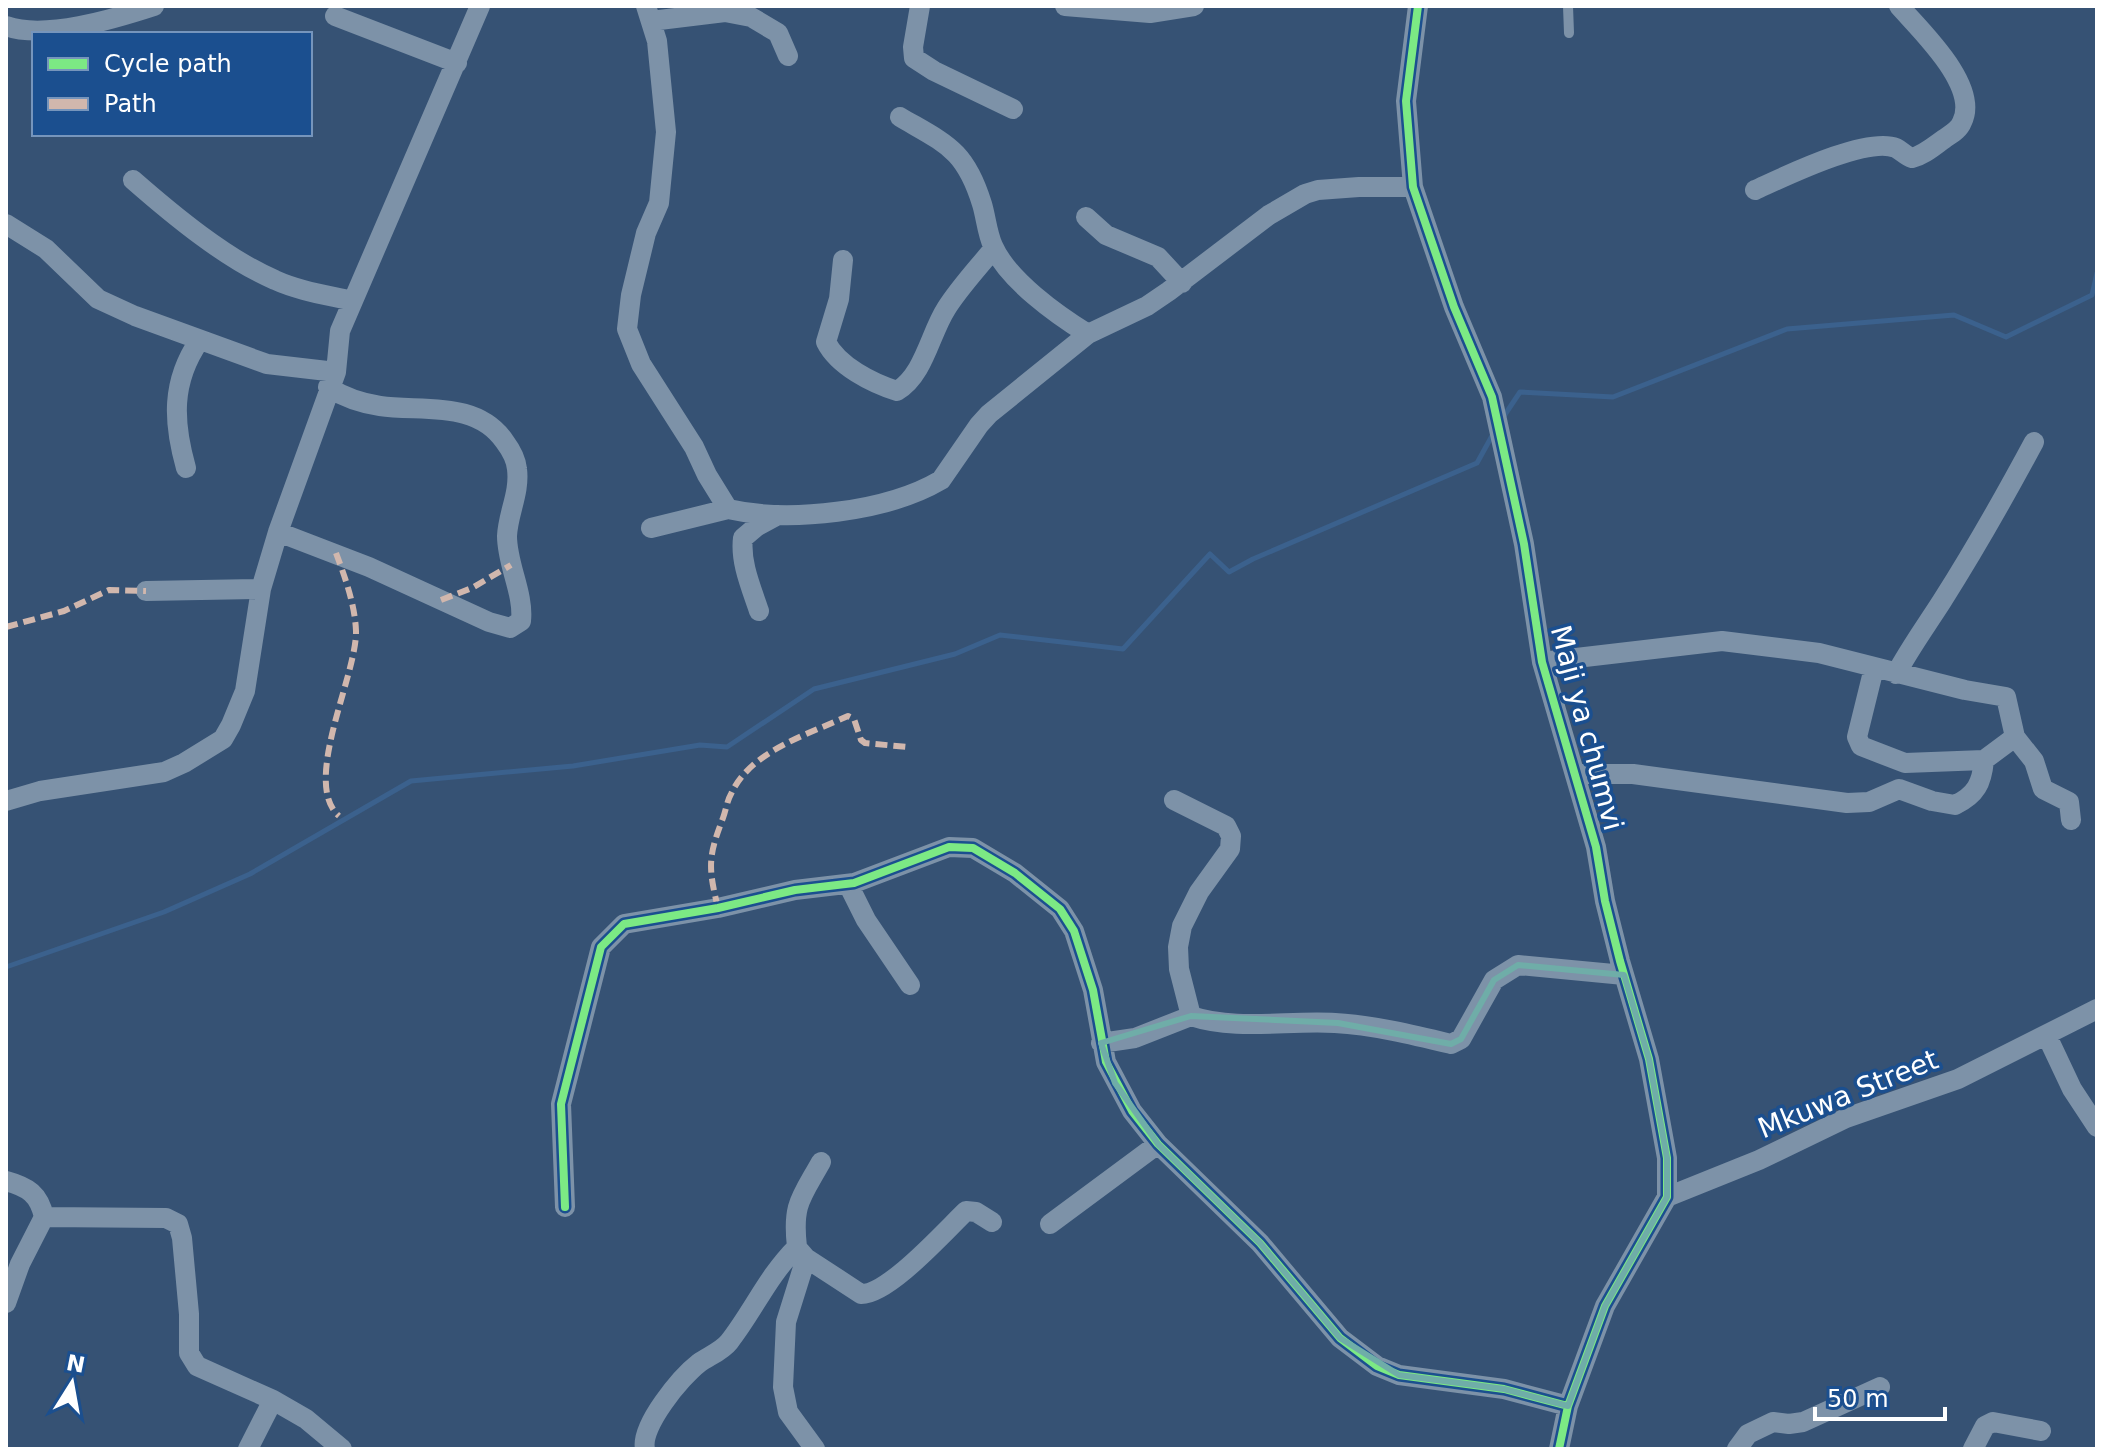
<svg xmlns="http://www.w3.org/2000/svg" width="2103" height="1455" font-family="'DejaVu Sans',sans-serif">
	<rect width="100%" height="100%" fill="#365274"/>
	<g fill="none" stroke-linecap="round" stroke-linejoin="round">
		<!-- stream -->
		<path stroke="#3b618d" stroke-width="5" d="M 1502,419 L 1520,392 L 1613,397 L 1787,329 L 1954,315 L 2006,337 L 2092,295 L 2097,273
			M 6,967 L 164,912 L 250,874 L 411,781 L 573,766 L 700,745 L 727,747 L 814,689 L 955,654 L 1000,635 L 1123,649 L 1210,554 L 1229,572 L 1253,559 L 1477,463 L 1493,434"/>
		<!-- service -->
		<path stroke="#7d92a8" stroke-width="10" d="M 1568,6 L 1569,33"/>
		<!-- minor -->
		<path stroke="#7d92a8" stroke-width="20" d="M 646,6 L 657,41 L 666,132 L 659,203 L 646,233 L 631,295 L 627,329 L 641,364 L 694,447 L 707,475 L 728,509 C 789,523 887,512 941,480 L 979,425 L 989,414 L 1088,334 L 1147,306 L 1169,291 L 1269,215 L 1305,194 L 1318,190 L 1359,187 L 1413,187
			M 920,6 L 913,47 L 914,58 L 934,71 L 1013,109
			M 1065,6 L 1150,13 L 1194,6
			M 1418,6 L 1406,101 L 1413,187 L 1454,307 L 1492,397 L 1524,544 L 1542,662 L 1596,847 L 1605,901 L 1620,961 L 1649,1059 L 1667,1158 L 1667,1197 L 1605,1306 L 1568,1406 L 1559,1449
			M 335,16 L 457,63
			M 651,21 L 725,12 L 751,17 L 778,33 L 788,56
			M 6,26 C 45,40 114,19 154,6
			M 900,117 C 946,144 965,149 982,204 C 986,217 987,233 993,246 C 1008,280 1057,315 1088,334
			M 133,180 C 173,215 226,259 275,280 C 299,291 327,295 353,301
			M 1755,190 C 1784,177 1867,136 1896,148 C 1902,151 1906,156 1912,158 C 1924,155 1934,146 1944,139 C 1951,134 1959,130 1962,122 C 1980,86 1920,30 1899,6
			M 1086,217 L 1106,235 L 1158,257 L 1182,283
			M 6,224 L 46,249 L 98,299 L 135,316 L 267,364 L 336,372
			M 843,260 L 839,299 L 826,342 C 838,366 872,383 897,391 C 924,375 930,334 946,309 C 959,288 978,268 994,248
			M 186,468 C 173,422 171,382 199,341
			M 651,528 L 728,509
			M 278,532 L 369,567 L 489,622 L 510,628 L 521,621 C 524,593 507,565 507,536 C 508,513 520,493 517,469 C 516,459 511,450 505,442 C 477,400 422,412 380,406 C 360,403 345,398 328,387
			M 146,591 L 261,589
			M 759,611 C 751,587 740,562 743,538 L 756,527 L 778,515
			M 1542,662 L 1722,641 L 1819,653 L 1965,690 L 2006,697 L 2015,737 L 2034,761 L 2043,789 L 2069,802 L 2071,820
			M 1874,668 L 1857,737 L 1861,746 L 1905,763 L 1984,760 L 2015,737
			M 1896,674 C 1910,648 1926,626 1942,601 C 1975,549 2005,496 2034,442
			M 1576,774 L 1633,774 L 1847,803 L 1869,802 L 1899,789 L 1932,801 L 1955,805 C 1976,795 1982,783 1984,760
			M 1174,800 L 1226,826 L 1231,836 L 1230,849 L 1199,892 L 1182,926 L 1178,947 L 1179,969 L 1191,1016 C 1236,1031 1288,1020 1335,1023 C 1373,1025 1414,1035 1451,1044 L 1461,1039 L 1494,980 L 1518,965 L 1624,975
			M 6,801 L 40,791 L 164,772 L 184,763 L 223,739 L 231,725 L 245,691 L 261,589 L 278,532 L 336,372 L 340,331 L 480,6
			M 848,884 L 866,920 L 910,985
			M 2047,1036 L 2072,1089 L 2097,1127
			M 1101,1043 L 1135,1038 L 1191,1016
			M 6,1181 C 28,1187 39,1194 44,1217 L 166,1218 L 178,1224 L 182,1238 L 189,1314 L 189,1353 L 197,1366 L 273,1400 L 306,1419 L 342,1449
			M 1667,1197 L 1759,1160 L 1846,1118 L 1958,1079 L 2097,1009
			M 565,1207 L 561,1104 L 601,947 L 624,924 L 718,908 L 795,890 L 854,883 L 949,847 L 973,848 L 1015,873 L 1060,909 L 1074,931 L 1093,990 L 1106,1062 L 1132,1111 L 1158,1144 L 1260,1243 L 1340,1338 L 1377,1366 L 1399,1375 L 1504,1389 L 1568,1406
			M 1050,1224 L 1158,1144
			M 799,1250 L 806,1258 L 786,1322 L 783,1387 L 788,1412 L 815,1449
			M 806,1258 L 861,1294 C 888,1295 945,1231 966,1211 L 976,1212 L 992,1222
			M 6,1303 L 20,1264 L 44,1217
			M 248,1449 L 273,1400
			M 645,1449 C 640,1426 681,1377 699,1363 C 709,1356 722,1351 729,1342 C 754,1310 767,1277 797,1247 C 792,1204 801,1198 821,1162
			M 1737,1449 L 1748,1434 L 1773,1422 L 1789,1424 L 1803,1422 L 1880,1387
			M 1973,1449 L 1985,1426 L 1993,1422 L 2041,1431"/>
		<!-- quiet -->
		<path stroke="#d1b7ad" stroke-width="6" stroke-dasharray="12 6" stroke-linecap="butt" d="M 336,553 C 345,577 355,605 356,631 C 357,675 301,783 339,816
			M 441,600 L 472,588 L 511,565
			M 6,627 L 64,611 L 109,590 L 146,591
			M 718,908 C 708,867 708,857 723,818 C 726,810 727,801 731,794 C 750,751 809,734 848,716 L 854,719 L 861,740 L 865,743 L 907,747"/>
		<defs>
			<path id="cycleway" d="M 1418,6 L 1406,101 L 1413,187 L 1454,307 L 1492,397 L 1524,544 L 1542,662 L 1596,847 L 1605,901 L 1620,961 L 1649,1059 L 1667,1158 L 1667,1197 L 1605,1306 L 1568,1406 L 1559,1449
				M 565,1207 L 561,1104 L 601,947 L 624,924 L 718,908 L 795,890 L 854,883 L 949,847 L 973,848 L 1015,873 L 1060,909 L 1074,931 L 1093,990 L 1106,1062 L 1132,1111 L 1158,1144 L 1260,1243 L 1340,1338 L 1377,1366 L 1399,1375 L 1504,1389 L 1568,1406"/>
		</defs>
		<!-- cycleway casing -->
		<use href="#cycleway" stroke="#1b4f8f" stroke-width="13"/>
		<!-- cycleway -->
		<use href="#cycleway" stroke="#7ce984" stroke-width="8"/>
	</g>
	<!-- marked area -->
	<path fill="none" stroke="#6fada8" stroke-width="6" stroke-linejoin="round" d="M 1518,965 L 1624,975 L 1649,1059 L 1667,1158 L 1667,1197 L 1605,1306 L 1568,1406 L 1504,1389 L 1399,1375 L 1340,1338 L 1260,1243 L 1158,1144 L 1115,1083 L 1101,1043 L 1191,1016 L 1338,1023 L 1451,1044 L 1461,1039 L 1494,980 Z"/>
	<g text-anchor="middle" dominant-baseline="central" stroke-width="7" stroke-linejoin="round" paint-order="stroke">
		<!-- street labels -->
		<g font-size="28" fill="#fff" stroke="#1b4f8f">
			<text transform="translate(1587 728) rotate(75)">Maji ya chumvi</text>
			<text transform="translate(1848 1094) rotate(-22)">Mkuwa Street</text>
		</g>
	</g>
	<!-- border -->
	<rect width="2103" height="1455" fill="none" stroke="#ffffff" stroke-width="16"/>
	<!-- legend -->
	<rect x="32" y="32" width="280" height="104" fill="#1b4f8f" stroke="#7695bc" stroke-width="2"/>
	<rect x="48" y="58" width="40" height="12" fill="#7ce984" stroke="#7695bc" stroke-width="2"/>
	<text x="104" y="72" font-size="24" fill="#ffffff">Cycle path</text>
	<rect x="48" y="98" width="40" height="12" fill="#d1b7ad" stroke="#7695bc" stroke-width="2"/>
	<text x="104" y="112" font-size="24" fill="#ffffff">Path</text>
	<!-- north arrow -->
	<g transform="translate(72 1383) rotate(11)" stroke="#1b4f8f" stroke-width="6" paint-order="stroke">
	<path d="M0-6L14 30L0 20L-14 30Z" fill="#ffffff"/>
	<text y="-12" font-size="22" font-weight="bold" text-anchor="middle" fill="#ffffff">N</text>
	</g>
	<!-- scale -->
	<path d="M1815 1407v12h130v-12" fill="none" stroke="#ffffff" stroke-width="4"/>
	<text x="1827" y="1407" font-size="24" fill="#ffffff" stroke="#1b4f8f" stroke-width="6" paint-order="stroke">50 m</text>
</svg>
